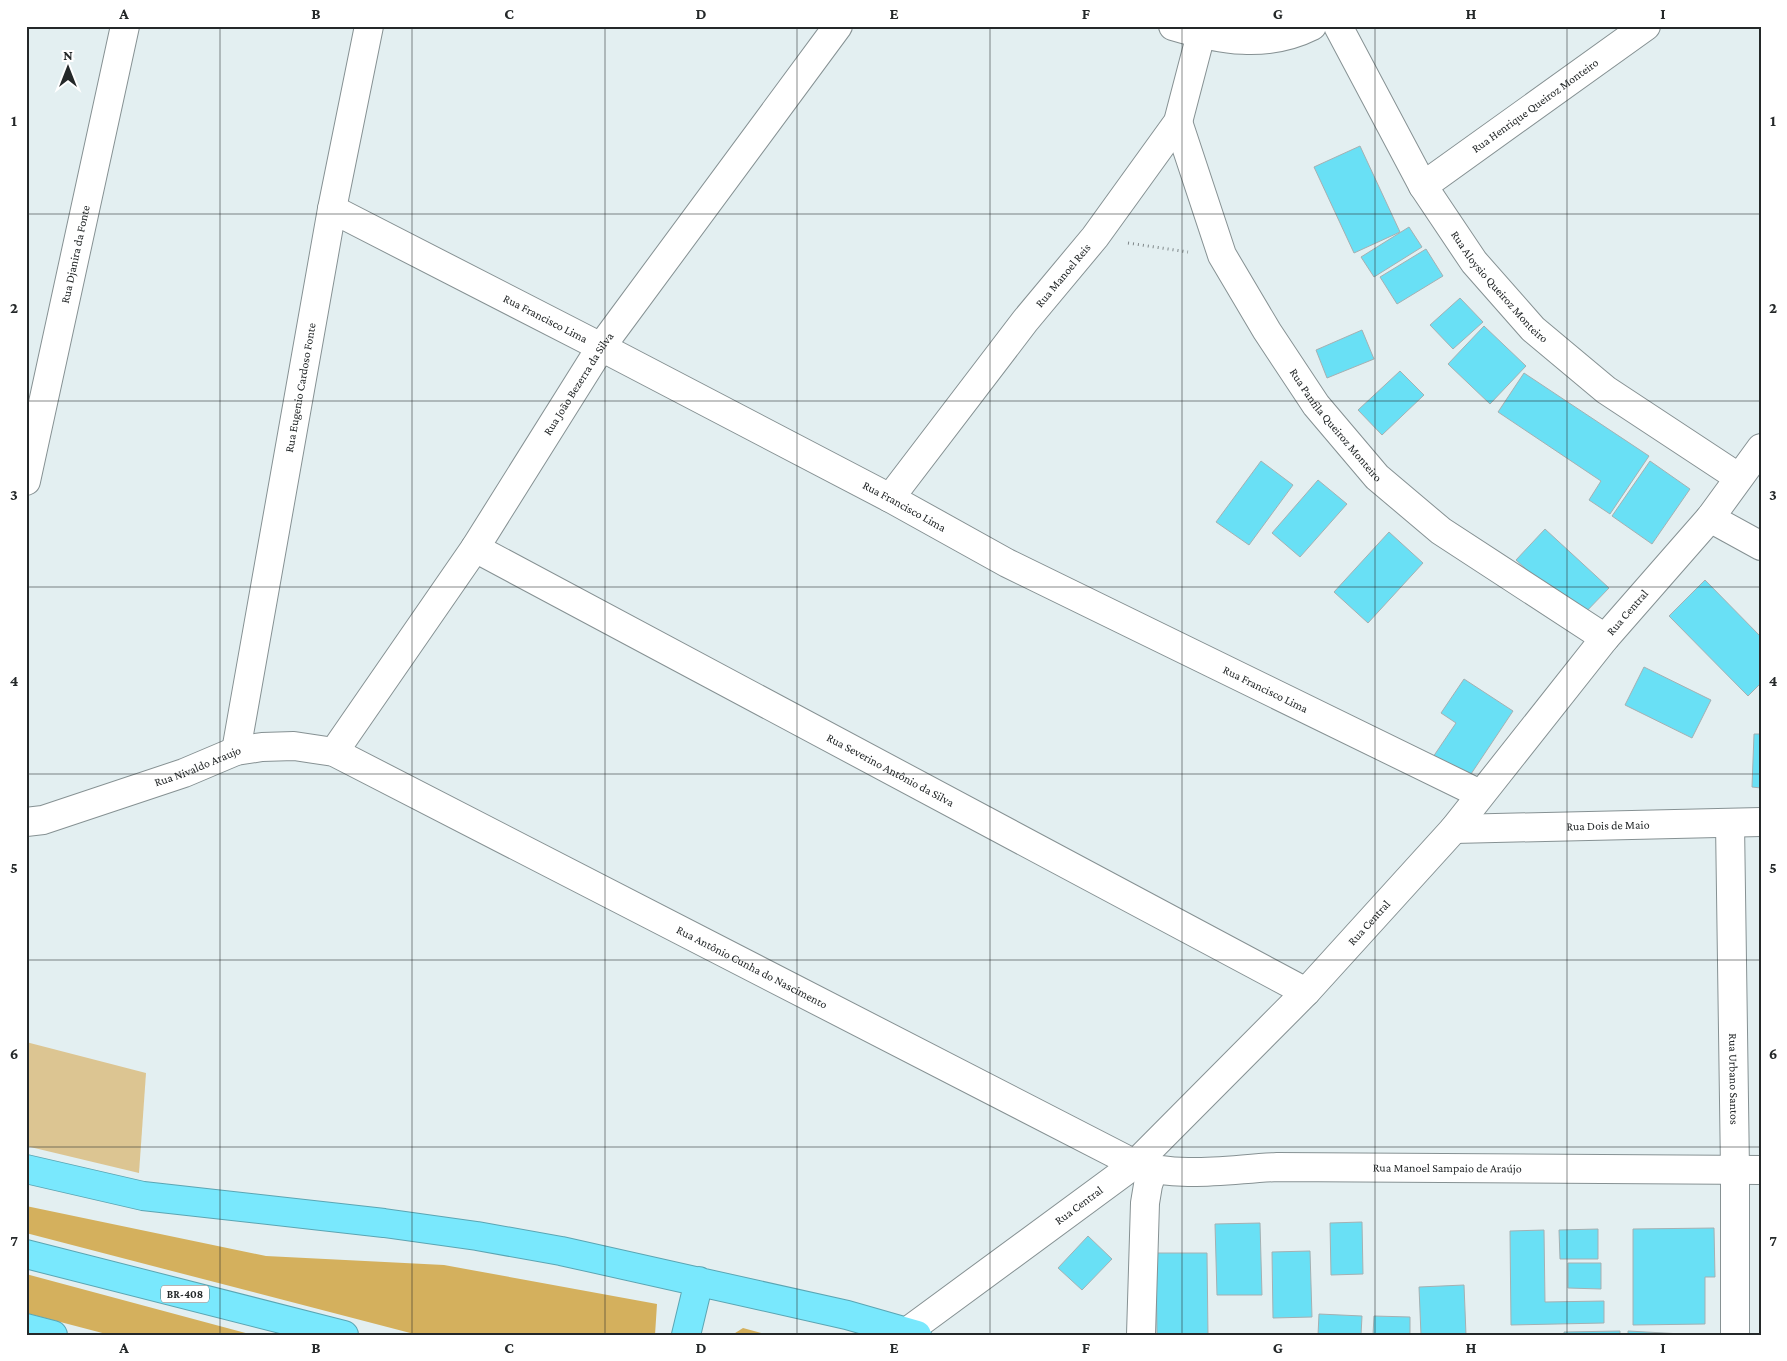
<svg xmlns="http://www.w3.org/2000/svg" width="1787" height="1361" font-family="'Crimson Pro',serif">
	<rect width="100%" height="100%" fill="#e3eff1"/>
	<!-- green -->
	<path fill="#dcc592" d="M 26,1042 L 146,1073 L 139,1173 L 26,1146 Z"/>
	<!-- forest -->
	<path fill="#d4b05d" d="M 26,1206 L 266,1256 L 444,1265 L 657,1304 L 655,1335 L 418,1335 L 26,1233 Z
		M 26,1274 L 253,1335 L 110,1335 L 26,1313 Z
		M 743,1328 L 769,1335 L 732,1335 Z"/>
	<!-- building -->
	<path fill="#69e0f5" stroke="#a5b0b2" d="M 1360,146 L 1400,232 L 1354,253 L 1314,167 Z
		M 1409,227 L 1422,247 L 1374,277 L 1361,257 Z
		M 1426,249 L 1443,276 L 1397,304 L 1380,277 Z
		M 1460,298 L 1483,322 L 1453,349 L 1430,325 Z
		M 1484,326 L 1526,366 L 1490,404 L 1448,364 Z
		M 1362,330 L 1374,359 L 1327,378 L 1316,350 Z
		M 1400,371 L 1424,395 L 1382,435 L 1358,410 Z
		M 1524,373 L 1649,456 L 1610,514 L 1589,500 L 1601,481 L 1498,412 Z
		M 1261,461 L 1293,485 L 1249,545 L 1216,522 Z
		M 1650,461 L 1690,489 L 1652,544 L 1612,516 Z
		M 1318,480 L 1347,504 L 1300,557 L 1272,533 Z
		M 1545,529 L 1609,588 L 1580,618 L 1516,560 Z
		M 1389,532 L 1423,563 L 1368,623 L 1334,592 Z
		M 1705,580 L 1761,637 L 1761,683 L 1748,696 L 1669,616 Z
		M 1644,667 L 1711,700 L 1692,738 L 1625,705 Z
		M 1464,679 L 1513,711 L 1467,780 L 1433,757 L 1456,723 L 1441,713 Z
		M 1754,734 L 1761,734 L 1761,788 L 1752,787 Z
		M 1362,1222 L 1363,1274 L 1331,1275 L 1330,1223 Z
		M 1260,1223 L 1262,1295 L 1217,1295 L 1215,1224 Z
		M 1714,1228 L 1715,1277 L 1705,1277 L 1705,1324 L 1633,1325 L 1633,1229 Z
		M 1598,1229 L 1598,1259 L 1560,1259 L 1559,1230 Z
		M 1544,1230 L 1545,1302 L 1604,1301 L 1604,1323 L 1511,1325 L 1510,1231 Z
		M 1088,1236 L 1112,1259 L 1082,1290 L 1058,1268 Z
		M 1310,1251 L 1312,1317 L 1273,1318 L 1272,1252 Z
		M 1156,1253 L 1207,1253 L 1208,1335 L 1157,1335 Z
		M 1568,1263 L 1601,1263 L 1601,1289 L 1568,1288 Z
		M 1464,1285 L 1466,1335 L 1421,1335 L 1419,1287 Z
		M 1319,1314 L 1362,1316 L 1361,1335 L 1318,1335 Z
		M 1374,1316 L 1410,1317 L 1410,1335 L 1373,1335 Z
		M 1620,1331 L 1620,1335 L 1564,1335 L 1564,1332 Z
		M 1628,1331 L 1700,1335 L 1628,1335 Z"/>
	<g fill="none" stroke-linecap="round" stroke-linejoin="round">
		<defs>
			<g id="street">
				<path d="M 1173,26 C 1220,40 1266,49 1312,26"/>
				<path id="s1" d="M 1338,26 L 1423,186 L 1474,262 L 1533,329 L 1606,390 L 1738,477"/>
				<path id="s2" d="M 1178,122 L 1222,255 L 1267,331 L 1316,405 L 1377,477 L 1441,531 L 1605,638"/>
				<path id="s3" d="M 1423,186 L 1646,26"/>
				<path id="s4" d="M 332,209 L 601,347 L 890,498 L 1007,563 L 1480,794"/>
				<path id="s5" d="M 26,481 L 125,26"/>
				<path id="s6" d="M 890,498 L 1025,321 L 1095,237 L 1178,122 L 1201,34"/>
				<path d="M 1710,518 L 1761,546"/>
				<path id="s7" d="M 475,548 L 1306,992"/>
				<path id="s8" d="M 236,751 L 332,209 L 369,26"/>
				<path id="s9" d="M 334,752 L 475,548 L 601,347 L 838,26"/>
				<path id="s10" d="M 26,822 L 43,820 L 184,773 L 236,751 L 262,747 L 294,746 L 334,752 L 1135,1164 C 1180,1179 1230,1169 1277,1167 L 1761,1170"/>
				<path id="s11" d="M 1730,823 L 1735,1170 L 1735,1335"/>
				<path id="s12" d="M 1454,829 L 1761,822"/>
				<path id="s13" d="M 908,1331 L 1135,1164 L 1306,992 L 1454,829 L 1605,638 L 1710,518 L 1761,448"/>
				<path d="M 1141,1335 L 1145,1203 L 1148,1185 L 1153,1170"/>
			</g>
			<path id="highway" d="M 26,1169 L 143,1196 L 384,1223 L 477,1236 L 561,1251 L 847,1315 L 917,1335
				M 26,1254 L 344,1335
				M 26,1328 L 53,1335
				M 686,1335 L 699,1281"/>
		</defs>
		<!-- street casing -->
		<use href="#street" stroke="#869193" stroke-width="30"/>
		<!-- highway casing -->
		<use href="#highway" stroke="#5ba5b3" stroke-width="30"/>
		<!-- path -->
		<path stroke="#7e8688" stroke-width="3" stroke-dasharray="1 4" stroke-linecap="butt" d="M 1128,243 L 1188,252"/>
		<!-- street -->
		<use href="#street" stroke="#fff" stroke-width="28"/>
		<!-- highway -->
		<use href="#highway" stroke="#79e8fd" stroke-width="28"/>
	</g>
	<!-- grid -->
	<path fill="none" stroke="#242829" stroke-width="1" stroke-opacity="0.55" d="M 220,26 L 220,1335M 412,26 L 412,1335M 605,26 L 605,1335M 797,26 L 797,1335M 990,26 L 990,1335M 1182,26 L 1182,1335M 1375,26 L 1375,1335M 1567,26 L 1567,1335M 26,214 L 1761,214M 26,401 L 1761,401M 26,587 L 1761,587M 26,774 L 1761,774M 26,960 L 1761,960M 26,1147 L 1761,1147"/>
	<g text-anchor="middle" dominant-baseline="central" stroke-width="4" stroke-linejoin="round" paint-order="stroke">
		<!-- shield labels -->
		<rect fill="#fff" stroke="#666869" stroke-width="1" x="161" y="1285.5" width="48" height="17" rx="4"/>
		<g font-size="11" font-weight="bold" fill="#242829">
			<text x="185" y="1294">BR-408</text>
		</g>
		<!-- street labels -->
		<g font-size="12" fill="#242829" stroke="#fff">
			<text stroke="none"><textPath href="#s3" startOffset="138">Rua Henrique Queiroz Monteiro</textPath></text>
			<text stroke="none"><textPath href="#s5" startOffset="232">Rua Djanira da Fonte</textPath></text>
			<text stroke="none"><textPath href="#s6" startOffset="282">Rua Manoel Reis</textPath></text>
			<text stroke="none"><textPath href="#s1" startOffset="308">Rua Aloysio Queiroz Monteiro</textPath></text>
			<text stroke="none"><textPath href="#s4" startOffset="240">Rua Francisco Lima</textPath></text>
			<text stroke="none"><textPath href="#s9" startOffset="442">Rua João Bezerra da Silva</textPath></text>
			<text stroke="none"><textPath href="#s8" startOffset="369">Rua Eugenio Cardoso Fonte</textPath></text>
			<text stroke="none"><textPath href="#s2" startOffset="345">Rua Panfila Queiroz Monteiro</textPath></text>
			<text stroke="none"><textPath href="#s4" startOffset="645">Rua Francisco Lima</textPath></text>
			<text stroke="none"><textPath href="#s13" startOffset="1022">Rua Central</textPath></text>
			<text stroke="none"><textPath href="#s4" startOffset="1050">Rua Francisco Lima</textPath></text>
			<text stroke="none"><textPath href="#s10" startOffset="181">Rua Nivaldo Araujo</textPath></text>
			<text stroke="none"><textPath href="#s7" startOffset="471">Rua Severino Antônio da Silva</textPath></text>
			<text stroke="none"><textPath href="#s12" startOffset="154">Rua Dois de Maio</textPath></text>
			<text stroke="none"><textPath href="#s13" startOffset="618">Rua Central</textPath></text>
			<text stroke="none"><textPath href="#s10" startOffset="791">Rua Antônio Cunha do Nascimento</textPath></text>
			<text stroke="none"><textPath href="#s11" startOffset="256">Rua Urbano Santos</textPath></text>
			<text stroke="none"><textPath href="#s10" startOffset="1535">Rua Manoel Sampaio de Araújo</textPath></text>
			<text stroke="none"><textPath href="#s13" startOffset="212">Rua Central</textPath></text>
		</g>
	</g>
	<!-- border -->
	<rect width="1787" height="1361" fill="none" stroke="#ffffff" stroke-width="55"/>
	<!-- north arrow -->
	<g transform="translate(68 68)" stroke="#ffffff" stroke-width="4" paint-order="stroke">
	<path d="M0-4L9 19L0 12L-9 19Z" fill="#242829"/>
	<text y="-8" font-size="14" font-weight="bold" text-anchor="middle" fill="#242829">N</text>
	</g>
	<rect x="28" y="28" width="1732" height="1306" fill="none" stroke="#242829" stroke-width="2"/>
	<g font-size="16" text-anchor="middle" font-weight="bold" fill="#242829">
		<text x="124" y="19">A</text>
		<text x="316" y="19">B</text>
		<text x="509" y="19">C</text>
		<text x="701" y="19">D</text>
		<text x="894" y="19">E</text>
		<text x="1086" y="19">F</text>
		<text x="1278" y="19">G</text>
		<text x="1471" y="19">H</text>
		<text x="1663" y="19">I</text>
		<text x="14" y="126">1</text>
		<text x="1773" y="126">1</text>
		<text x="14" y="313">2</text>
		<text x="1773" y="313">2</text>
		<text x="14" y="500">3</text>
		<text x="1773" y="500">3</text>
		<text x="14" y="686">4</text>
		<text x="1773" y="686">4</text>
		<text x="14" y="873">5</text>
		<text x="1773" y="873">5</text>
		<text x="14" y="1059">6</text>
		<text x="1773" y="1059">6</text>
		<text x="14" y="1246">7</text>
		<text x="1773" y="1246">7</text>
		<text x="124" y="1353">A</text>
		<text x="316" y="1353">B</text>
		<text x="509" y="1353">C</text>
		<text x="701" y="1353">D</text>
		<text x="894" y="1353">E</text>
		<text x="1086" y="1353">F</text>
		<text x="1278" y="1353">G</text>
		<text x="1471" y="1353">H</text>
		<text x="1663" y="1353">I</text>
	</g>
</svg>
